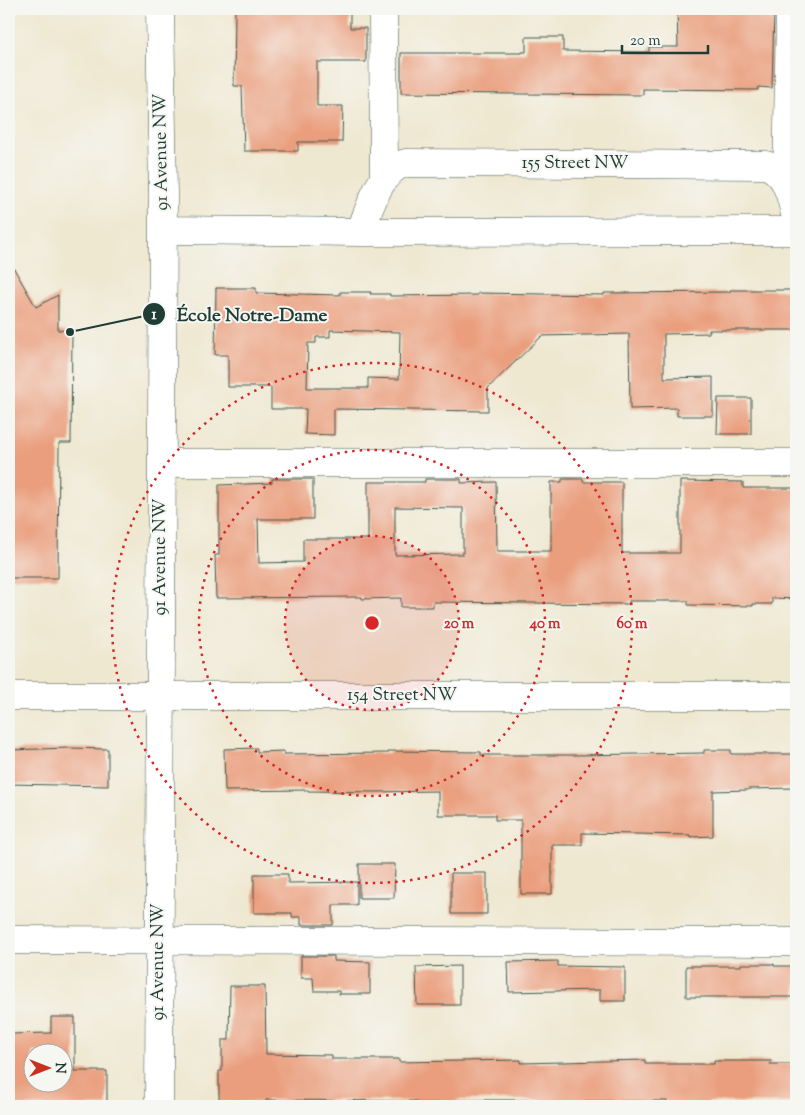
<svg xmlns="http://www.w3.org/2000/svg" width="805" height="1115" font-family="'Sorts Mill Goudy',serif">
	<rect width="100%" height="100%" fill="#f6f6f2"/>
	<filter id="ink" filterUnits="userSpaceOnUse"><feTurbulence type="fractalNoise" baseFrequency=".02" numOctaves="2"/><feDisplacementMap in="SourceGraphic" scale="10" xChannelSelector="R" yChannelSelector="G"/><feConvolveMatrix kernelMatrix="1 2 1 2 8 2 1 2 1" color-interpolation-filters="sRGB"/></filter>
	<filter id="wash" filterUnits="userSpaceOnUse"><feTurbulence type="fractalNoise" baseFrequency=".0096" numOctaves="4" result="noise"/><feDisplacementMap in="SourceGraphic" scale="20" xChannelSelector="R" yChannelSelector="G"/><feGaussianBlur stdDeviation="1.12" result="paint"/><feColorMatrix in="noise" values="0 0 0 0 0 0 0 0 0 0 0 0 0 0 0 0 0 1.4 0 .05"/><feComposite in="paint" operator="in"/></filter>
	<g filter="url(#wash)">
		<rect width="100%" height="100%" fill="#efe8d1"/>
		<g id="blocks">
			<!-- building -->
			<path fill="#ea9e7d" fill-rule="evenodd" d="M 235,9 L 350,9 L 350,28 L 366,28 L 366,62 L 317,62 L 317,106 L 343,106 L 342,142 L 298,142 L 298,151 L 244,151 L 242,86 L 234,86 Z
				M 677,9 L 774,9 L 772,88 L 758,87 L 758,90 L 643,89 L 643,95 L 401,93 L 401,53 L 522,53 L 522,52 L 526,52 L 526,37 L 563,37 L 563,51 L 649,52 L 649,47 L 678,47 Z
				M 9,260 L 36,307 L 58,295 L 58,330 L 72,331 L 71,443 L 59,443 L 58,578 L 9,578 Z
				M 216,288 L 256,288 L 256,293 L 340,295 L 340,292 L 371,292 L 370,294 L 390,294 L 390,296 L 478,295 L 478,293 L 604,295 L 604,293 L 730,292 L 730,290 L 796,290 L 796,330 L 709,330 L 709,333 L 664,334 L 664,378 L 713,377 L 713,416 L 677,416 L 677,408 L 630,409 L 629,334 L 542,336 L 488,388 L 488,411 L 334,409 L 334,435 L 305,434 L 306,409 L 271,409 L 271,387 L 228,387 L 228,355 L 215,355 ZM 330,330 L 400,332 L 399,379 L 368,378 L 368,388 L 307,388 L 308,343 L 316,343 L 316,337 L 330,337 Z
				M 718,398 L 751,398 L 751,434 L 717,434 Z
				M 272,479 L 313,479 L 313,519 L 258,519 L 259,563 L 303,562 L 303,539 L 368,539 L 368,482 L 425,482 L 425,479 L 461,479 L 461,483 L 496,482 L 497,551 L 551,551 L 551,482 L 562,482 L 562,479 L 583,479 L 583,482 L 622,482 L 622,553 L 680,553 L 680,481 L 743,482 L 743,488 L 796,488 L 796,599 L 772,598 L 772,604 L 753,604 L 753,606 L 688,605 L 688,601 L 629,601 L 629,604 L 433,602 L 433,607 L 401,607 L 401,598 L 362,599 L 362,597 L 216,598 L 215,555 L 219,555 L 219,485 L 272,483 ZM 395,507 L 463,508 L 463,554 L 395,555 Z
				M 69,748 L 108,749 L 108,786 L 9,784 L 9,750 Z
				M 257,748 L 257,752 L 284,751 L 284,754 L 389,753 L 389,751 L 481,752 L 481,755 L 574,755 L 704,753 L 704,750 L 731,750 L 731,754 L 796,754 L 796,788 L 748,789 L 748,790 L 713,791 L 713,836 L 690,837 L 690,835 L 582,833 L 582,845 L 552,845 L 552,894 L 521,894 L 521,820 L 495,820 L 495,815 L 438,815 L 438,791 L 374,792 L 308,791 L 308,790 L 225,791 L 224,749 Z
				M 359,864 L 395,864 L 394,898 L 359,898 Z
				M 451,873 L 487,873 L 487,914 L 451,914 Z
				M 254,874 L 288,874 L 288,883 L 357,882 L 357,905 L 333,905 L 333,925 L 301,925 L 301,917 L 292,917 L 292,913 L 254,913 Z
				M 301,956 L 334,956 L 334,961 L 370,962 L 370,994 L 339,994 L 339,991 L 314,991 L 313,978 L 301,978 Z
				M 558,961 L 558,966 L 625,967 L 625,1001 L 600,1001 L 600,990 L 509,992 L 508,962 Z
				M 741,964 L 774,964 L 774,966 L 796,966 L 796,997 L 686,997 L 686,966 L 741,966 Z
				M 460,966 L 460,1005 L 417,1005 L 416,967 Z
				M 230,986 L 265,986 L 266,1054 L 332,1055 L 332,1059 L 399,1059 L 399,1062 L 521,1060 L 521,1063 L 645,1060 L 645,1064 L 714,1064 L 714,1061 L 771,1061 L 770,1064 L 796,1064 L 796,1103 L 708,1102 L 708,1105 L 667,1105 L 667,1101 L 585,1101 L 585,1103 L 542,1104 L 542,1100 L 457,1100 L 457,1103 L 416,1103 L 416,1101 L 266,1100 L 266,1102 L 219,1102 L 219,1071 L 222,1071 L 222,1040 L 229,1040 Z
				M 51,1017 L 75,1017 L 75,1071 L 107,1071 L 107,1106 L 9,1106 L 9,1034 L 51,1033 ZM 32,1052 L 62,1052 L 62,1082 L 32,1082 Z"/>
		</g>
	</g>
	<g filter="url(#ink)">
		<use href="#blocks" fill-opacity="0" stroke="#3e574c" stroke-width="1"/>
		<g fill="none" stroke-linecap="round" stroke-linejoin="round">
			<defs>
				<path id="minor" d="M 383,9 L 384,177
					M 787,187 L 790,9
					M 163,230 L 360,232 L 796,231
					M 360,232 C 370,209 379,169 406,163 L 766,165 C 788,173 791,199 796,218
					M 162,463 L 796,463
					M 9,696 L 796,696
					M 9,940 L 796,942
					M 159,1106 L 163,195 L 160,9"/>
			</defs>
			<!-- minor casing -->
			<use href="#minor" stroke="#3e574c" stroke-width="29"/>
			<!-- minor -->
			<use href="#minor" stroke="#fff" stroke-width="28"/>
		</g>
	</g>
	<!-- distance rings -->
	<circle cx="372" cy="623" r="87" fill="#d62828" fill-opacity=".12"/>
	<g fill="none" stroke="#d62828" stroke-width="2.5" stroke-dasharray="2.5 5">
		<circle cx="372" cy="623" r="87"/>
		<circle cx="372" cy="623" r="173"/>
		<circle cx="372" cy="623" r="260"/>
	</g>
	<g text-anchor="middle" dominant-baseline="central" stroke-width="4" stroke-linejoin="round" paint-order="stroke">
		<!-- street labels -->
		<g font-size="18" fill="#1f3d34" stroke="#f6f6f2">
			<text transform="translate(162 152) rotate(-91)">91 Avenue NW</text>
			<text x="575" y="164">155 Street NW</text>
			<text transform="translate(161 557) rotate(-90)">91 Avenue NW</text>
			<text x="402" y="696">154 Street NW</text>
			<text transform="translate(159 962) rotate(-90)">91 Avenue NW</text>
		</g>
	</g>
	<circle cx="372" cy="623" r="8" fill="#d62828" stroke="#f6f6f2" stroke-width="2.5"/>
	<g font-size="15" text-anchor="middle" font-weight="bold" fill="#d62828" stroke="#f6f6f2" stroke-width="4" stroke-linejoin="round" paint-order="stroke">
		<text x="459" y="628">20 m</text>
		<text x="545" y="628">40 m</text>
		<text x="632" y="628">60 m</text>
	</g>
	<!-- callouts -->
	<path fill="none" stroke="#1f3d34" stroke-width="2" d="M70 332L154 314"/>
	<g fill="#1f3d34" stroke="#f6f6f2" stroke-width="2">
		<circle cx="70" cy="332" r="5"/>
		<circle cx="154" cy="314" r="12"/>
	</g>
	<g font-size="15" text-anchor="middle" font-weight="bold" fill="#fff">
		<text x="154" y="319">1</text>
	</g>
	<g font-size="19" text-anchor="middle" font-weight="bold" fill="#1f3d34" stroke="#f6f6f2" stroke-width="4" stroke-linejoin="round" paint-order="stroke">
		<text x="252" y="321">École Notre-Dame</text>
	</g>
	<!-- margin -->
	<rect width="805" height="1115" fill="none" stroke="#f6f6f2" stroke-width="30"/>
	<!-- north arrow -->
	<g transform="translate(48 1068) rotate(90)"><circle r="24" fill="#f6f6f2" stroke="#a0aca6"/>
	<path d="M0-4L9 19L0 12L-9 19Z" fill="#c8321e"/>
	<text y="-8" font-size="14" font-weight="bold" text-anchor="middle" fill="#1f3d34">N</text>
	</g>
	<!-- scale -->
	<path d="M622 45v8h86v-8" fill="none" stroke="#1f3d34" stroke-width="2.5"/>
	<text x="630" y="45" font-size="15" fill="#1f3d34" stroke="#f6f6f2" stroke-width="4" paint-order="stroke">20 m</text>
</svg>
